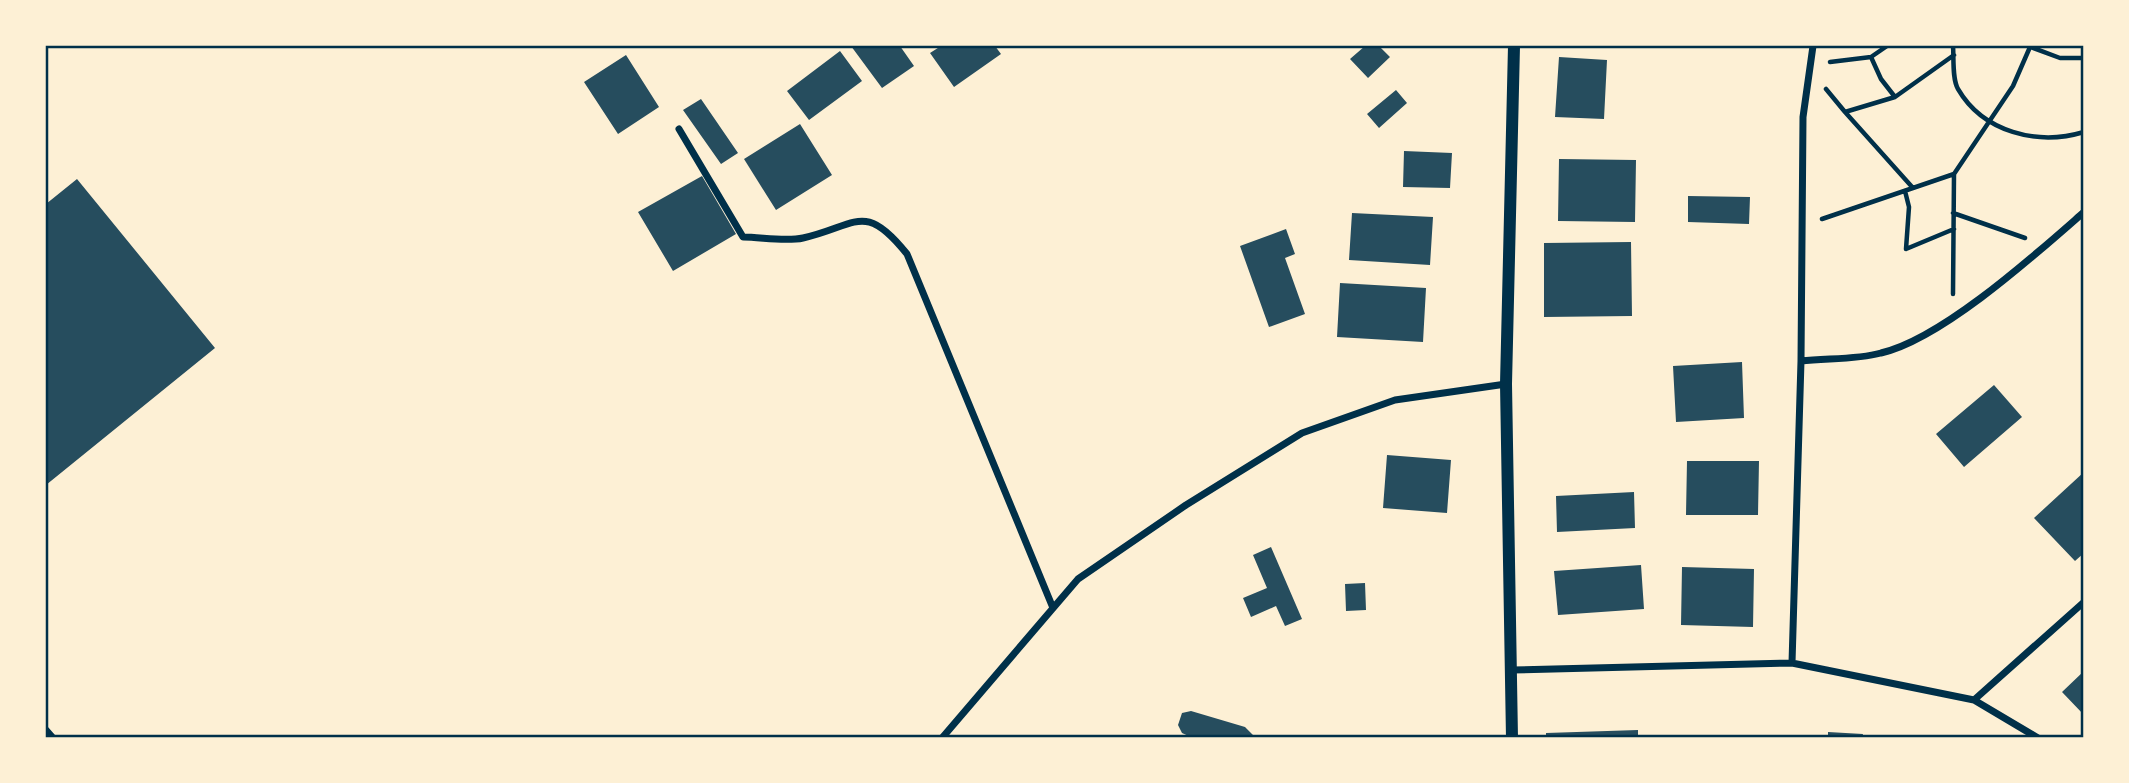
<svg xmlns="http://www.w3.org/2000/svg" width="2129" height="783" font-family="'Fira Sans',sans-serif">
	<rect width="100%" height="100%" fill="#fdf0d5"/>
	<!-- building -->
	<path fill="#264d5e" d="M 851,46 L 900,46 L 914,66 L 882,88 Z
		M 941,46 L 995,46 L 1001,54 L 954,87 L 930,53 Z
		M 1365,46 L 1379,46 L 1390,57 L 1368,78 L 1350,59 Z
		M 840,51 L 862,81 L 809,120 L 787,91 Z
		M 626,55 L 659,107 L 618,134 L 584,82 Z
		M 1559,57 L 1607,60 L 1604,119 L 1555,117 Z
		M 1396,90 L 1407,103 L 1379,128 L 1367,114 Z
		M 701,99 L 738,153 L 721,164 L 683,110 Z
		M 800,124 L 832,175 L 776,210 L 744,159 Z
		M 1404,151 L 1452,153 L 1450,188 L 1403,187 Z
		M 1559,159 L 1636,160 L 1635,222 L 1558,221 Z
		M 702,176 L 736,234 L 673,271 L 638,212 Z
		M 77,179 L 215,348 L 46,485 L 46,204 Z
		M 1688,196 L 1750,197 L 1749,224 L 1688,222 Z
		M 1352,213 L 1433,217 L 1430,265 L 1349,260 Z
		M 1286,229 L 1295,254 L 1285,258 L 1305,314 L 1269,327 L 1240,246 Z
		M 1631,242 L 1632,316 L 1544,317 L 1544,243 Z
		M 1340,283 L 1426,288 L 1423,342 L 1337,337 Z
		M 1742,362 L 1744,418 L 1676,422 L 1673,366 Z
		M 1994,385 L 2022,417 L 1964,467 L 1936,434 Z
		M 1387,455 L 1451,460 L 1447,513 L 1383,508 Z
		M 1687,461 L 1759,461 L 1758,515 L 1686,515 Z
		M 2084,472 L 2084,553 L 2075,561 L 2034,518 Z
		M 1634,492 L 1635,528 L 1557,532 L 1556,496 Z
		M 1271,547 L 1302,619 L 1285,626 L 1276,606 L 1251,617 L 1243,598 L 1267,588 L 1253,555 Z
		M 1641,565 L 1644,609 L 1558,615 L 1554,571 Z
		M 1682,567 L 1754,569 L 1753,627 L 1681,625 Z
		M 1365,583 L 1366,610 L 1346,611 L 1345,584 Z
		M 2084,671 L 2084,715 L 2062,692 Z
		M 1191,711 L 1245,727 L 1256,738 L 1193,738 L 1182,733 L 1178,725 L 1182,713 Z
		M 1638,730 L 1638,738 L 1546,738 L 1546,733 Z
		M 1828,732 L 1863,734 L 1862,738 L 1828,738 Z"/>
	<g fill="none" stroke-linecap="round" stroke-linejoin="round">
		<!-- path -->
		<path stroke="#003049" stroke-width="4.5" d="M 1953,46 C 1954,58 1952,79 1958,89 C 1983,132 2037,146 2084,132
			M 2028,46 L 2060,58 L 2084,58
			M 1871,57 L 1881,79 L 1895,97
			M 1830,62 L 1871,57 L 1887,46
			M 1826,89 L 1845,112
			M 1913,188 L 1845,112 L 1895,97 L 1954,55
			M 1905,191 L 1909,207 L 1906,249 L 1954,229
			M 1953,213 L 2025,238
			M 1822,219 L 1954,174
			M 1953,294 L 1954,174 L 2013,86 L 2030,47"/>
		<!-- minor -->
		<path stroke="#003049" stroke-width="7" d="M 679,129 L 743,237 C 761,237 785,242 803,238 C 857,226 864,200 907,254 L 1053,608
			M 1801,361 C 1827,358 1856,360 1881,353 C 1942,339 2036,254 2084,212
			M 1792,663 L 1801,361 L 1803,117 L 1813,46
			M 1511,670 L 1792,663 L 1974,700 L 2038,738
			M 1974,700 L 2084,602
			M 46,730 L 53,738
			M 942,738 L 1078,579 L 1186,505 L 1302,433 L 1395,400 L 1506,384"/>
		<!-- tertiary -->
		<path stroke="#003049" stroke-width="12" d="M 1512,738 L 1506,384 L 1514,46"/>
	</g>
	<!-- border -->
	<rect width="2129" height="783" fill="none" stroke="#fdf0d5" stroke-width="94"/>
	<rect x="47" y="47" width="2035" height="689" fill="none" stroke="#003049" stroke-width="2.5"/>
</svg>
